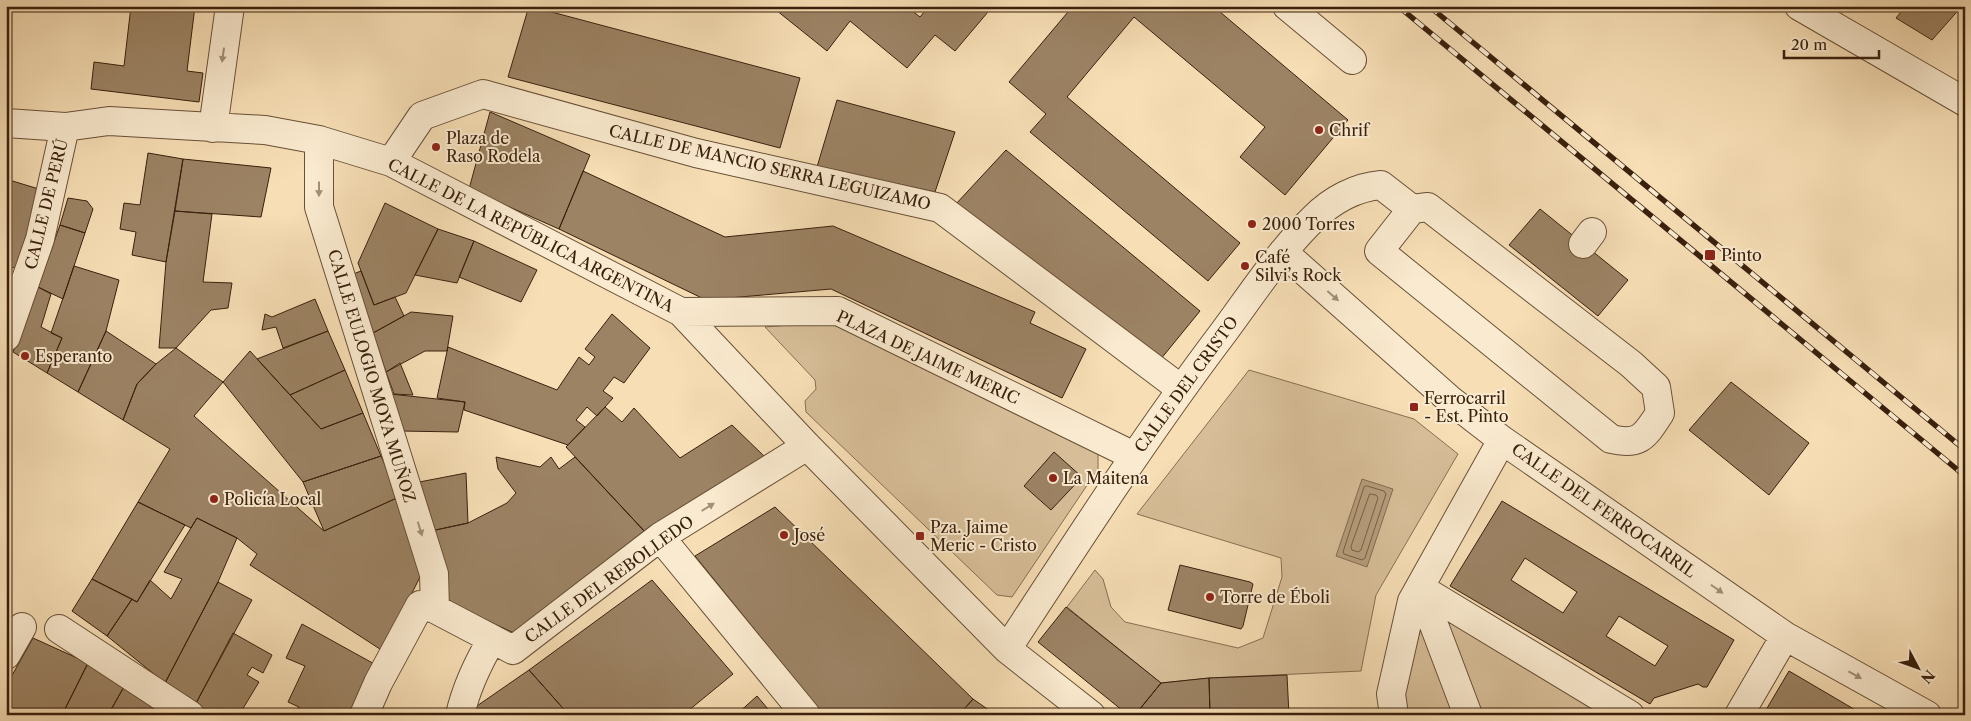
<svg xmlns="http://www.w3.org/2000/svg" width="1971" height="721" font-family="'Libre Caslon Text',serif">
	<rect width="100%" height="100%" fill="#f7deb5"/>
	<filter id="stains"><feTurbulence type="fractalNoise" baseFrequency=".004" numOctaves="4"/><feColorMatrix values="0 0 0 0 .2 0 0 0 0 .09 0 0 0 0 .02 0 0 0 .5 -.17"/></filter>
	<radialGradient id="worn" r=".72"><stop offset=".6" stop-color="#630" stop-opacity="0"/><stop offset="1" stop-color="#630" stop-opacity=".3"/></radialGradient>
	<!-- green -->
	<path fill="#d7be98" stroke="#886f52" d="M 837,321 L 1098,454 L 1098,469 L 1012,597 L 997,595 L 806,412 L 805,401 L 816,389 L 815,380 L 765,327 Z
		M 1249,370 L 1414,419 L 1458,454 L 1376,595 L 1361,671 L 1209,678 L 1161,683 L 1067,607 L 1095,570 L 1103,579 L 1111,607 L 1125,622 L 1238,648 L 1263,638 L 1282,577 L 1281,558 L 1137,514 Z
		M 1426,608 L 1609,715 L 1407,715 L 1403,696 Z"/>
	<!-- water -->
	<path fill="#b69d7c" stroke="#846b50" d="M 1362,479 L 1393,489 L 1367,567 L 1336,556 Z"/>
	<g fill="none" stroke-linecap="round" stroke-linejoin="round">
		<!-- shore -->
		<path stroke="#785e44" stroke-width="1" d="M 1367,486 L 1384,491 L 1386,494 L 1365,558 L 1362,560 L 1344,554 L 1343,552 L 1364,487 Z
			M 1370,494 L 1376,495 L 1378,498 L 1361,550 L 1358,552 L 1352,550 L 1351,547 Z"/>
	</g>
	<!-- building -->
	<path fill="#9c8364" stroke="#39200d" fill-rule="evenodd" d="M 131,6 L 195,6 L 187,71 L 203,73 L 199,102 L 91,89 L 94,62 L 124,66 Z
		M 529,6 L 800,78 L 780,148 L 508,77 Z
		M 771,6 L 855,6 L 858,9 L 861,6 L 906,6 L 920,17 L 929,6 L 993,6 L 955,51 L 935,35 L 907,68 L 850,21 L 827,51 Z
		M 1073,6 L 1213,6 L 1348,120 L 1285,195 L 1240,157 L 1265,127 L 1134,17 L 1067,97 L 1240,243 L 1208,281 L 1030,132 L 1046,114 L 1009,82 Z
		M 1906,6 L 1962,6 L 1932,40 L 1896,18 Z
		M 837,100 L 955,132 L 935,192 L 817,167 Z
		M 490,112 L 590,155 L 559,229 L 469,189 Z
		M 1006,150 L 1200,311 L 1160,360 L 955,205 Z
		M 148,153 L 183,159 L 166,262 L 132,255 L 136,232 L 120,229 L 124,203 L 140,205 Z
		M 183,159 L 271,168 L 261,217 L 175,211 Z
		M 583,171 L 725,237 L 833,226 L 1035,312 L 1030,323 L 1086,349 L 1062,398 L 831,289 L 706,300 L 559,229 Z
		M 6,179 L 42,190 L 17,269 L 6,265 Z
		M 68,198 L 87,201 L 93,209 L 85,233 L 60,225 Z
		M 385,203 L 438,229 L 406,293 L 374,305 L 358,263 Z
		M 1540,209 L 1628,280 L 1598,316 L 1509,245 Z
		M 175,211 L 212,214 L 203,282 L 232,283 L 228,308 L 211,310 L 176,348 L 159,348 L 166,262 Z
		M 60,225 L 85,233 L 63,299 L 38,287 Z
		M 438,229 L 474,241 L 457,283 L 415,275 Z
		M 474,241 L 537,270 L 521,302 L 459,277 Z
		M 74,266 L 119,280 L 106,331 L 78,392 L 47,373 L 62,338 L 51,333 Z
		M 361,271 L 374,305 L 395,297 L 404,316 L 373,333 L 348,276 Z
		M 38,287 L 51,294 L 41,327 L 62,338 L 47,373 L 13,352 Z
		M 315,299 L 328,331 L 283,348 L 276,327 L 262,330 L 265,314 L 272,317 Z
		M 411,312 L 453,316 L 447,351 L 425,351 L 386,372 L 373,333 Z
		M 612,314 L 650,348 L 624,383 L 614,377 L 603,391 L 613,398 L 597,416 L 587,407 L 576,420 L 585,427 L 568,445 L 464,410 L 465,402 L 437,398 L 448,347 L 557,390 L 579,357 L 589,365 L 595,357 L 585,349 Z
		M 106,331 L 156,364 L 137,384 L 123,420 L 78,392 Z
		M 328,331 L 345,370 L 290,395 L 257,359 Z
		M 176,348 L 223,382 L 194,416 L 324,531 L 399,497 L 420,577 L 383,651 L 250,565 L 257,554 L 237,538 L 197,518 L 191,528 L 138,502 L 170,449 L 123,420 L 137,384 L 156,364 Z
		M 250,351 L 321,429 L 363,413 L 381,456 L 303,482 L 223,382 Z
		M 400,363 L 413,395 L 394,394 L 386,372 Z
		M 345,370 L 363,413 L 321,429 L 290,395 Z
		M 1731,382 L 1809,443 L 1769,495 L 1689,430 Z
		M 390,394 L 465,402 L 458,432 L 401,431 Z
		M 605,407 L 622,422 L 634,408 L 680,458 L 732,425 L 767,459 L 647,534 L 566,447 Z
		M 1054,452 L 1082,477 L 1051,510 L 1024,486 Z
		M 381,456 L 399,497 L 324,531 L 303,482 Z
		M 496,457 L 540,467 L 551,457 L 559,469 L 575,457 L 647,534 L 514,633 L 447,602 L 431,531 L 468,523 L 507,503 L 516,493 L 498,469 Z
		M 466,473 L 468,523 L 431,531 L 414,483 Z
		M 1502,501 L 1734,640 L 1707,687 L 1703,687 L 1698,684 L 1654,698 L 1650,704 L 1450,586 ZM 1525,558 L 1577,592 L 1563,613 L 1511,580 ZM 1619,616 L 1668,646 L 1655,666 L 1606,636 Z
		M 138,502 L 185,525 L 137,602 L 92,579 Z
		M 775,507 L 973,699 L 959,715 L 824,715 L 695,556 Z
		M 197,518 L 237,538 L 218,582 L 165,683 L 107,636 L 132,599 L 137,602 L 150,580 L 171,599 L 182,579 L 164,572 Z
		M 1180,565 L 1250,582 L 1253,584 L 1243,626 L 1241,629 L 1168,610 Z
		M 92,579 L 132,599 L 107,636 L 72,611 Z
		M 652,580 L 733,674 L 683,715 L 569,715 L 529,670 Z
		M 218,582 L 252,600 L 195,705 L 165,683 Z
		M 1066,607 L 1161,683 L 1135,715 L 1128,715 L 1038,642 Z
		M 302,624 L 378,666 L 353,715 L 295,715 L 299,707 L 288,702 L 305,666 L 286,658 Z
		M 233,633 L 272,655 L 263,673 L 252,667 L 247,675 L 259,682 L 239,715 L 208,715 L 195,705 Z
		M 33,638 L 88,663 L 62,715 L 38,715 L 34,712 L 33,715 L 6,715 L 6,686 Z
		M 88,663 L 125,685 L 108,715 L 62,715 Z
		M 529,670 L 569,715 L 473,715 L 474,708 Z
		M 1789,671 L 1864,715 L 1763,715 Z
		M 1287,675 L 1289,715 L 1210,715 L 1209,678 Z
		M 1209,678 L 1210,715 L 1135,715 L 1161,683 Z
		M 125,685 L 170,715 L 108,715 Z
		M 757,696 L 773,715 L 736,715 Z
		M 973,699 L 996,715 L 959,715 Z"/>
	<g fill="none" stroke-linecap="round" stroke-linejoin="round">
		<defs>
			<path id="minor" d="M 1287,6 L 1352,60
				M 1799,6 L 1965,102
				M 6,123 L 65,127 L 109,121 L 265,130 L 319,140 L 391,162 L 681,312 L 807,446 L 1007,649 L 1091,715
				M 213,128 L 230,6
				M 319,140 L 319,207 L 434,574 L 435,609
				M 391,162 L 422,116 L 483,94 L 696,153 L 940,208 L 1181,389
				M 1583,244 L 1592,232
				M 1283,252 L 1449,399 L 1502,440 L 1785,636 L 1927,715
				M 681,312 L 838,311 L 1134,456
				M 6,337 L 40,239 L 65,127
				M 660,537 L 806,715
				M 1420,588 L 1630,715
				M 1420,588 L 1468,715
				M 59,629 L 190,715
				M 1007,649 C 1077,542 1146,435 1223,333 C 1252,294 1279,252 1314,218 C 1332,200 1356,187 1381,185 L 1412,209 L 1379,251 L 1611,439 C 1640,446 1645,436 1660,413 L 1656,387 L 1631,364 L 1428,207 L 1412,209
				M 6,655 L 22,627
				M 364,715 L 378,683 L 420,605 L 435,609 L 513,650 L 660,537 L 807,446
				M 460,715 C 466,688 478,663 492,639
				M 1394,715 L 1391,694 L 1412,601 L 1502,440
				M 1739,715 L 1785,636"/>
		</defs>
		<!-- minor casing -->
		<use href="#minor" stroke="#685037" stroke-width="30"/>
		<!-- minor -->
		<use href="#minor" stroke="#faeacf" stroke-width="28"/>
		<defs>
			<path id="rail" d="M 1398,6 L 1965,476
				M 1429,6 L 1965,450"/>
		</defs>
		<!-- rail casing -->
		<use href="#rail" stroke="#39200d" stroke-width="5.5"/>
		<!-- rail -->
		<use href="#rail" stroke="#faeacf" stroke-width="4" stroke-dasharray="11" stroke-linecap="butt"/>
	</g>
	<!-- one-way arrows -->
	<defs><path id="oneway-solid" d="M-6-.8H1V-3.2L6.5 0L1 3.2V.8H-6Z" transform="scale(1.25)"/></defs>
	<g fill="#a38f78">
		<use href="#oneway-solid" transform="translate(223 55) rotate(98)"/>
		<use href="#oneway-solid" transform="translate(319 189) rotate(90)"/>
		<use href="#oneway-solid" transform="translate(1333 296) rotate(41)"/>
		<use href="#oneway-solid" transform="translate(708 507) rotate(-32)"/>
		<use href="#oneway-solid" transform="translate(420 529) rotate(73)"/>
		<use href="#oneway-solid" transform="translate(1717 589) rotate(35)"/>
		<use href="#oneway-solid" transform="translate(1855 675) rotate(29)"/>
	</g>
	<!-- markers -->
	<g fill="#8f2418" stroke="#faeacf" stroke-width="2">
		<circle cx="1319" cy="130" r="5"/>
		<circle cx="436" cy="147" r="5"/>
		<circle cx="1252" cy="224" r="5"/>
		<rect x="1704" y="249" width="12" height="12" rx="2.5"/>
		<circle cx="1245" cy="266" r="5"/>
		<circle cx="25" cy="356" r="5"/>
		<rect x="1409" y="402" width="10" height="10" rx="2.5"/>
		<circle cx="1053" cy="478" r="5"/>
		<circle cx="214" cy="499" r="5"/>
		<circle cx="784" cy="535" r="5"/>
		<rect x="915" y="531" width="10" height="10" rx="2.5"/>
		<circle cx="1210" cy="597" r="5"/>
	</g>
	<g text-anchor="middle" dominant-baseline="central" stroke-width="4" stroke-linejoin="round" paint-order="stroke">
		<!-- poi labels -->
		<g font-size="16" fill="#39200d" stroke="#faeacf" text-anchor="start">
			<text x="1329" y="130">Chrif</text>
			<text x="446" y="138">Plaza de<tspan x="446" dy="18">Raso Rodela</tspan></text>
			<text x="1262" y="224">2000 Torres</text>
			<text x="1721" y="255">Pinto</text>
			<text x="1255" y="257">Café<tspan x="1255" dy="18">Silvi’s Rock</tspan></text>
			<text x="35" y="356">Esperanto</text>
			<text x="1424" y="398">Ferrocarril<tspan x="1424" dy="18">- Est. Pinto</tspan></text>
			<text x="1063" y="478">La Maitena</text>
			<text x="224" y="499">Policía Local</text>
			<text x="930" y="527">Pza. Jaime<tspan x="930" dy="18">Meric - Cristo</tspan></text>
			<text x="794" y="535">José</text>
			<text x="1220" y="597">Torre de Éboli</text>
		</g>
		<!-- street labels -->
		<g font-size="16" fill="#39200d" stroke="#faeacf">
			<text transform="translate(770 167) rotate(13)">CALLE DE MANCIO SERRA LEGUIZAMO</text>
			<text transform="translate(46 204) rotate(-76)">CALLE DE PERÚ</text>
			<text transform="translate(531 235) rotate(27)">CALLE DE LA REPÚBLICA ARGENTINA</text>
			<text transform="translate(928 357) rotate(25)">PLAZA DE JAIME MERIC</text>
			<text transform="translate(372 376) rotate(73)">CALLE EULOGIO MOYA MUÑOZ</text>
			<text transform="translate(1186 384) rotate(-54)">CALLE DEL CRISTO</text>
			<text transform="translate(1604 510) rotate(35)">CALLE DEL FERROCARRIL</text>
			<text transform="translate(609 579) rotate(-36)">CALLE DEL REBOLLEDO</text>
		</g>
	</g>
	<!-- margin -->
	<rect width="1971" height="721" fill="none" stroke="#f7deb5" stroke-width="25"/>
	<rect x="8" y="8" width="1956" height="706" fill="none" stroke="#39200d" stroke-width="2.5"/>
	<rect x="12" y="12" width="1946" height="696" fill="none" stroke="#39200d"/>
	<!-- north arrow -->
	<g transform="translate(1918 668) rotate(131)" stroke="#faeacf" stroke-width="4" paint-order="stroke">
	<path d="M0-4L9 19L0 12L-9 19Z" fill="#39200d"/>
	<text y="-8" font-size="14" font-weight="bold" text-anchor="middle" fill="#39200d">N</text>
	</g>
	<!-- scale -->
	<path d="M1784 50v8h95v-8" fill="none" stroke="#39200d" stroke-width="2.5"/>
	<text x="1791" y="50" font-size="15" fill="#39200d" stroke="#faeacf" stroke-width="4" paint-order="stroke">20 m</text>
	<rect width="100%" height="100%" filter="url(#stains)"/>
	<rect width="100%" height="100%" fill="url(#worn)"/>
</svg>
